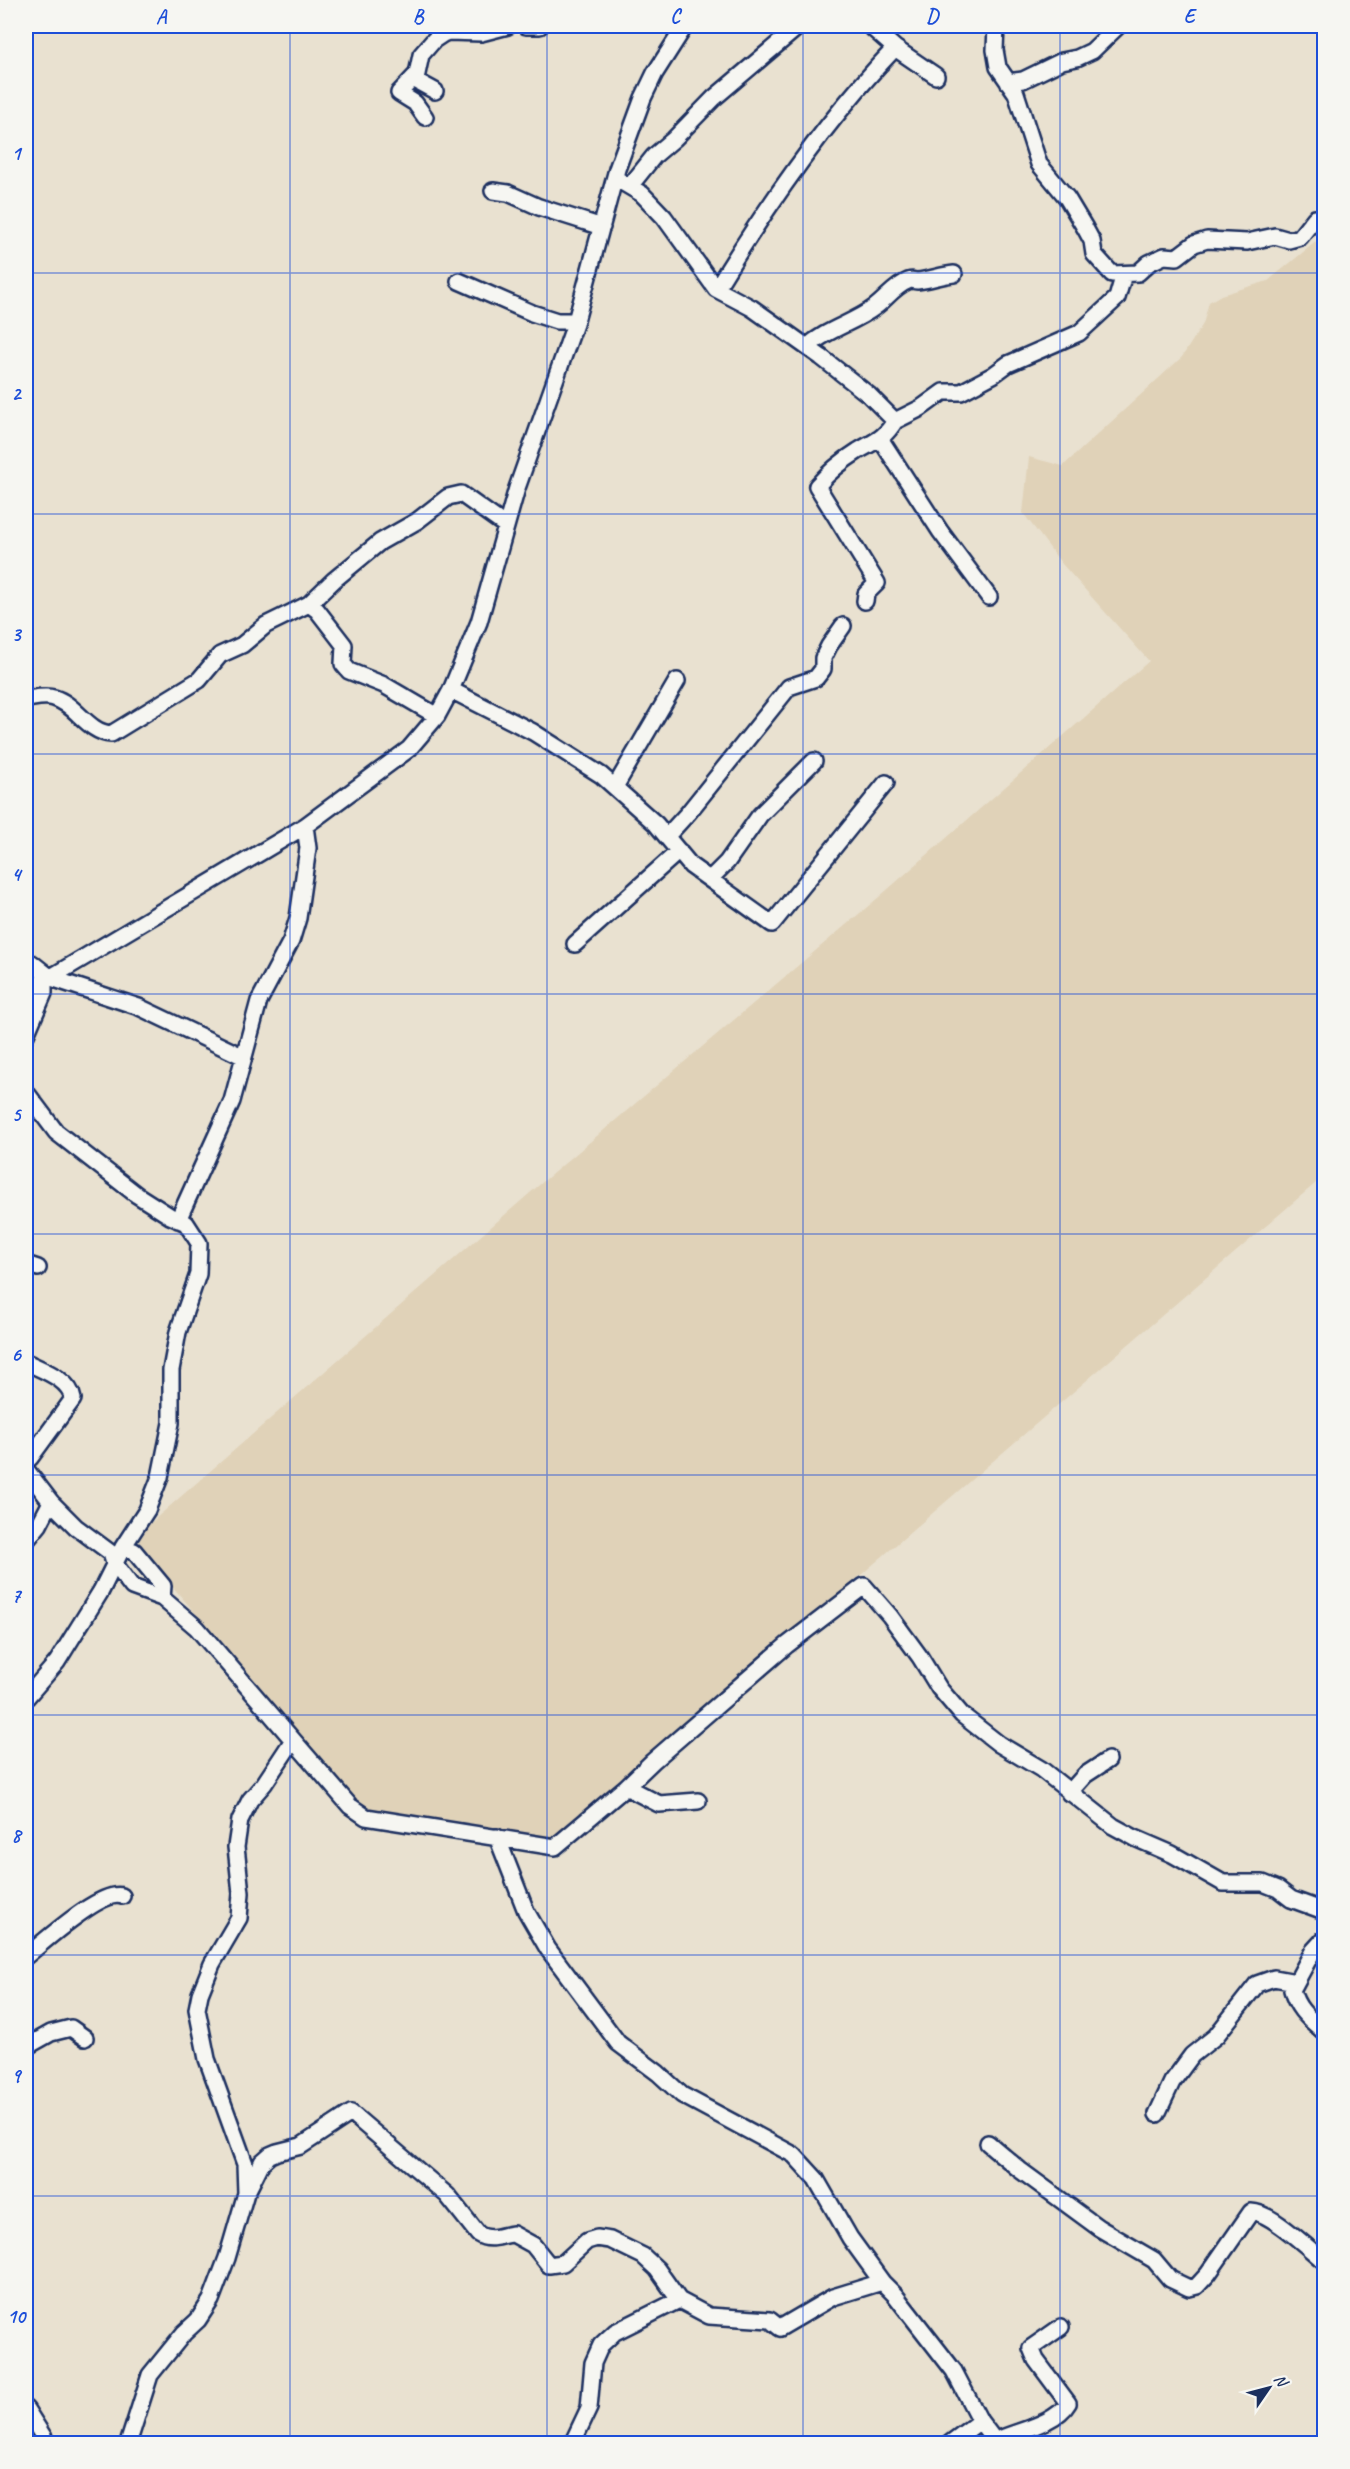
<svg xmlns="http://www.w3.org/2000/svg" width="1350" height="2469" font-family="Caveat,sans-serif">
	<rect width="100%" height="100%" fill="#e9e1d0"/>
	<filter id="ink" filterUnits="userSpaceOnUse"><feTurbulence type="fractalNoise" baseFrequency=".0167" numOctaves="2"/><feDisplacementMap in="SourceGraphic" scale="12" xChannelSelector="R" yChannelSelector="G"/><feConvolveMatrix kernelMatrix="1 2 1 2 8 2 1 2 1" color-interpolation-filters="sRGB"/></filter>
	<g filter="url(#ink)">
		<!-- built -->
		<path fill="#e0d2b8" d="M 1324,235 L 1324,1176 L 552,1841 L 363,1810 L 132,1539 L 545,1180 L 879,897 L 1149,661 L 1062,564 L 1023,513 L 1029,457 L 1063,466 L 1182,357 L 1203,324 L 1209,302 L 1221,295 L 1268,281 Z"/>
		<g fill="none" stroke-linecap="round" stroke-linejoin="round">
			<defs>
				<path id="minor" d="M 526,26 L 540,26
					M 870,26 L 895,48 L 936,76
					M 996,26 L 995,50 L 998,67 L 1016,93 L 1039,164 L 1067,198 L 1085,228 L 1092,241 L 1094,254 L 1112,274 L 1138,273 L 1149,263 L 1164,256 L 1177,257 L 1194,244 L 1207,240 L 1247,242 L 1275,236 L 1289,240 L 1300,237 L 1315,218 L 1324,218
					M 413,79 L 435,91
					M 1008,82 L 1023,80 L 1062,61 L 1077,58 L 1092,51 L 1118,26
					M 425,117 L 415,103 L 399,93 L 417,74 L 421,55 L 434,40 L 443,34 L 448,32 L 481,33 L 508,26
					M 615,178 L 642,194 L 664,217 L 716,289 L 752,308 L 821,357 L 869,395 L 895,421 C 884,439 875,441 858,451 C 842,461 829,472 817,486 L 877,583 L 866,594 L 865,601
					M 630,186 L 654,156 L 674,139 L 714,98 L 799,26
					M 493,191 L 508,193 L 539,207 L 602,227
					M 459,281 L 532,313 L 557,321 L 576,321
					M 716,289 C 768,204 826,120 895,48
					M 807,347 C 827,329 854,323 875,307 C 886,299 895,286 908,281 C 914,279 912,281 917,281 C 929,280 942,275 954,274
					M 895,421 L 921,408 L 943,392 L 961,392 L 993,375 L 1008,364 L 1079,333 L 1117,298 L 1124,274
					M 881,440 L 940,531 L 989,597
					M 309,604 L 334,580 L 380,542 L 417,521 L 448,497 L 461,494 L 506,526
					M 451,690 L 533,732 L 601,775 L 656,824 L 691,866 L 772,924 L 886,783
					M 26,699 C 35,698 45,695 54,698 C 76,704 87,732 111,734 L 199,680 L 220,655 L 242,645 L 266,625 L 309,604 L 317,610 L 344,645 L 343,664 L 349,671 L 384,685 L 437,716
					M 615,787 L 677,681
					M 667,836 L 688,813 L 789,687 L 816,678 L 823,669 L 823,658 L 829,646 L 843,626
					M 710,879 L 727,862 L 760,815 L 814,761
					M 575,944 L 679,851
					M 26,962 L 32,963 L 51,978 L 139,1007 L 244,1057
					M 26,991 L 41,983 L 305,826 L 409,749 L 437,716 L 451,690 L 479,622 L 517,488 L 576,321 L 617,169 L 643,98 L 655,73 L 685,26
					M 26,1035 L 44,993 L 44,982
					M 26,1092 L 56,1132 L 137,1195 L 170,1216 L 186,1223 L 199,1243 L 198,1274 L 178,1332 L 171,1370 L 171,1423 L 160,1477 L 147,1510 L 123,1547 L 101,1591 L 57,1662 L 26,1698
					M 178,1220 L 232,1101 L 259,1001 L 291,941 L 298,918 L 308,848 L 305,826
					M 26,1264 L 38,1268
					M 26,1362 C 42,1370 70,1379 73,1399 L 30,1458
					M 28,1472 L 51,1502 L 76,1527 L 111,1553 L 114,1563 L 132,1587 L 162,1598 L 197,1628 L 293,1740 L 264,1784 L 250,1800 L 240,1820 L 236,1847 L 241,1893 L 239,1918 L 212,1964 L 200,1994 L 197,2009 L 207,2059 L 245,2164 L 246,2193 L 227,2258 L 211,2300 L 198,2320 L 184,2333 L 150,2375 L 128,2444
					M 26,1541 L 39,1525 L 51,1502
					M 123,1547 L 134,1551 L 163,1586 L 162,1598
					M 293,1740 L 350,1806 L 366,1817 L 555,1847 L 626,1787 L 653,1761 L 787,1645 L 864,1586 L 890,1616 L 920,1657 L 939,1688 L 962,1715 L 999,1744 L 1041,1769 L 1113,1826 L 1135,1838 L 1172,1854 L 1223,1883 L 1263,1883 L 1278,1889 L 1291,1899 L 1324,1911
					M 626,1787 L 659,1804 L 698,1801
					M 1069,1793 L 1085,1775 L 1108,1760
					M 497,1837 L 526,1911 L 548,1949 L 618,2043 L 658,2073 L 682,2095 L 794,2155 L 816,2179 L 850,2238 L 882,2282
					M 1324,1939 L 1313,1951 L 1292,1990 C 1297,2010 1310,2019 1324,2032
					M 26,1956 C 43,1943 101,1889 122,1896
					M 26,2047 L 51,2033 L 71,2028 L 85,2038
					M 1157,2114 L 1172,2082 L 1192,2055 L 1216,2036 L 1257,1984 L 1274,1978 L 1296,1982
					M 988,2143 L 1020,2170 L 1099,2228 L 1154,2260 L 1170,2279 L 1189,2288 L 1197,2286 L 1208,2274 L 1251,2212 C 1270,2211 1309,2249 1324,2261
					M 248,2190 L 262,2162 L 270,2155 L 277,2152 L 301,2146 L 351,2113 L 447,2195 L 478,2234 C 491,2242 500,2235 513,2234 L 533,2245 L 549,2265 L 563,2263 L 587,2241 L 597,2238 L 610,2240 L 643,2256 L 657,2269 L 679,2300 L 709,2316 L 770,2320 L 780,2328 L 833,2297 L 882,2282 L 895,2295 L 954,2371 L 980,2421
					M 26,2409 L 48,2444
					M 572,2444 L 589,2408 L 593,2363 L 601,2345 L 615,2332 L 679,2300
					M 949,2444 L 980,2421 L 995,2441 C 1016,2431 1056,2424 1068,2403 L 1036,2360 L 1031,2348 L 1061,2327"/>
			</defs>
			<!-- minor casing -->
			<use href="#minor" stroke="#1b2f5e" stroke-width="20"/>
			<!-- minor -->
			<use href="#minor" stroke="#f6f6f2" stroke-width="15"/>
		</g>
	</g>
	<!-- grid -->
	<path fill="none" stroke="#1d4ed8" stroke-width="1.5" stroke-opacity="0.55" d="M 290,26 L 290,2444M 547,26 L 547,2444M 803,26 L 803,2444M 1060,26 L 1060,2444M 26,273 L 1324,273M 26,514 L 1324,514M 26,754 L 1324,754M 26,994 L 1324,994M 26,1234 L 1324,1234M 26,1475 L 1324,1475M 26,1715 L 1324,1715M 26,1955 L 1324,1955M 26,2196 L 1324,2196"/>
	<!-- margin -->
	<rect width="1350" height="2469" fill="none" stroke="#f6f6f2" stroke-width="66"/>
	<!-- north arrow -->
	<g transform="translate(1269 2388) rotate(55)" stroke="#f6f6f2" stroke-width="4.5" paint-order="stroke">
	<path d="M0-4.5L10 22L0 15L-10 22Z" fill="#1b2f5e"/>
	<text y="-9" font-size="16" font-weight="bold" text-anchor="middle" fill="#1b2f5e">N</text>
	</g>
	<rect x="33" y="33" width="1284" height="2403" fill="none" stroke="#1d4ed8" stroke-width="2"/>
	<g font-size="20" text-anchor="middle" font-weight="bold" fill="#1d4ed8">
		<text x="161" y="23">A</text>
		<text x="418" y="23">B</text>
		<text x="675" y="23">C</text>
		<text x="932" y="23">D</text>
		<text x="1189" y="23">E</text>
		<text x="16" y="160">1</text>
		<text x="16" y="400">2</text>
		<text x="16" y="641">3</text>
		<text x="16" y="881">4</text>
		<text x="16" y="1121">5</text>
		<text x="16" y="1361">6</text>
		<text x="16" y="1602">7</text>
		<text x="16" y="1842">8</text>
		<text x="16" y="2082">9</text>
		<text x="16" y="2323">10</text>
	</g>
</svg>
